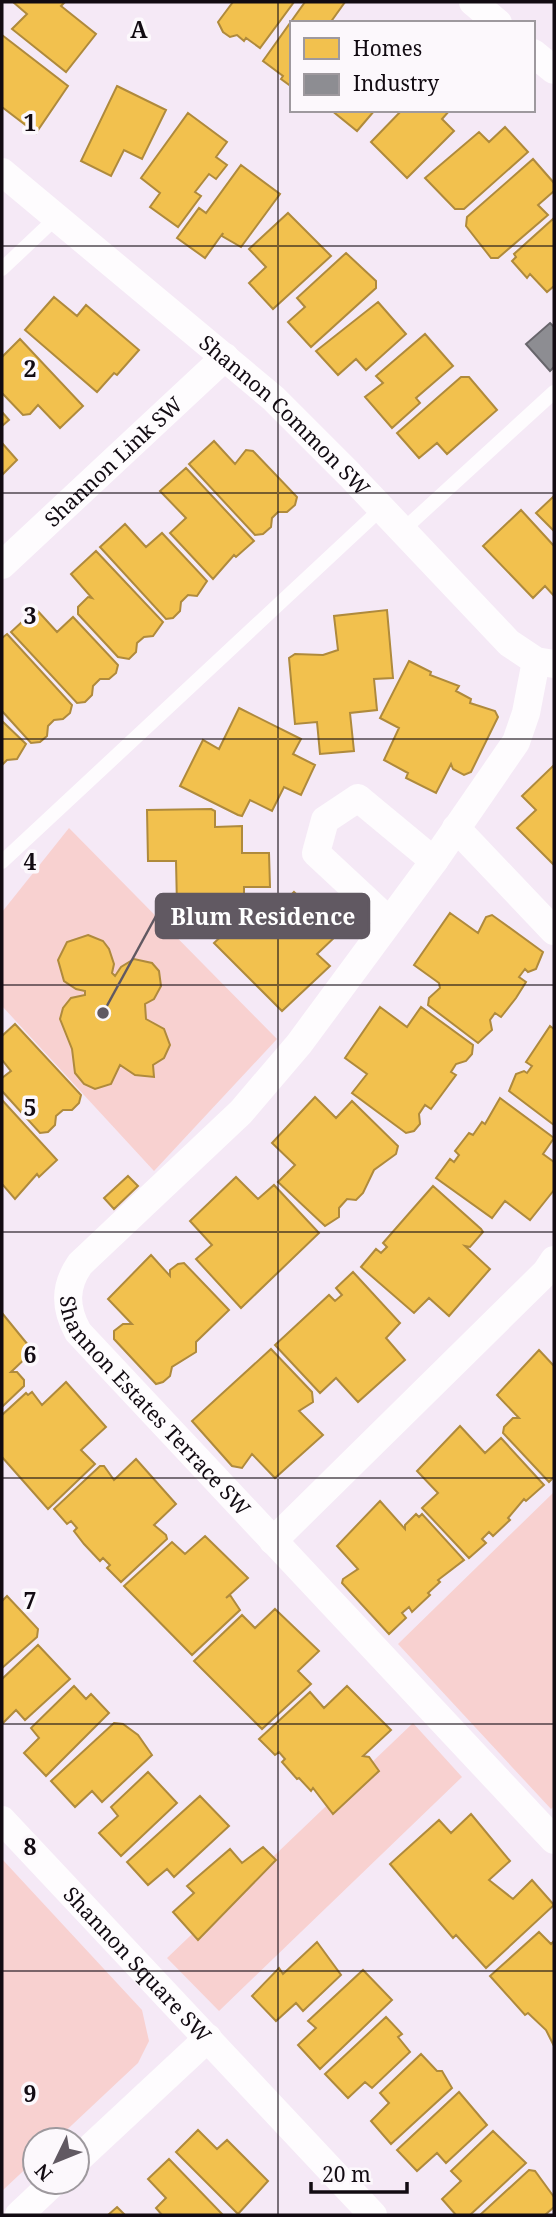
<svg xmlns="http://www.w3.org/2000/svg" width="556" height="2217" font-family="'Noto Serif',serif">
	<rect width="100%" height="100%" fill="#f5e9f6"/>
	<!-- green -->
	<path fill="#f8d1d0" d="M 69,828 L 277,1039 L 154,1171 L 2,1006 L 2,912 Z
		M 554,1492 L 554,1806 L 551,1809 L 398,1644 Z
		M 413,1723 L 462,1777 L 219,2011 L 167,1958 Z
		M 2,1859 L 142,2010 L 149,2041 L 138,2063 L 56,2140 L 35,2140 L 35,2160 L 2,2191 Z"/>
	<!-- homes -->
	<path fill="#f2c14e" stroke="#af8a3c" stroke-width="2" d="M 13,2 L 65,2 L 61,6 L 96,34 L 66,72 L 12,29 L 27,14 Z
		M 233,2 L 294,2 L 260,48 L 246,38 L 244,41 L 237,35 L 230,37 L 223,32 L 218,22 Z
		M 305,2 L 345,2 L 330,23 L 292,23 L 292,87 L 281,79 L 283,76 L 263,61 Z
		M 2,35 L 68,86 L 36,133 L 2,107 Z
		M 117,86 L 166,110 L 142,159 L 124,150 L 111,176 L 81,161 Z
		M 331,110 L 375,110 L 357,131 Z
		M 402,110 L 450,110 L 442,119 L 454,131 L 407,178 L 371,142 Z
		M 188,113 L 227,142 L 216,157 L 227,165 L 216,179 L 209,174 L 195,192 L 201,196 L 178,227 L 150,207 L 160,193 L 141,178 Z
		M 505,127 L 528,152 L 464,209 L 455,209 L 425,178 L 479,132 L 489,142 Z
		M 533,159 L 554,183 L 554,191 L 538,205 L 548,215 L 498,258 L 491,258 L 466,226 L 467,217 Z
		M 241,165 L 280,194 L 241,247 L 222,236 L 223,233 L 205,258 L 177,238 L 199,208 L 206,213 Z
		M 288,213 L 331,256 L 273,309 L 249,283 L 266,267 L 249,249 Z
		M 554,218 L 554,286 L 547,292 L 530,274 L 527,278 L 512,261 L 516,257 L 514,254 Z
		M 346,253 L 376,281 L 376,288 L 311,347 L 288,322 L 305,307 L 297,298 Z
		M 54,297 L 77,316 L 86,305 L 139,350 L 117,375 L 114,373 L 97,392 L 25,330 Z
		M 378,302 L 406,334 L 366,370 L 356,359 L 338,375 L 316,351 Z
		M 425,334 L 453,366 L 416,398 L 420,403 L 392,428 L 365,397 L 383,383 L 376,376 Z
		M 20,339 L 83,406 L 60,428 L 38,405 L 30,414 L 23,415 L 2,393 L 2,357 Z
		M 461,377 L 469,377 L 497,410 L 447,454 L 437,443 L 419,458 L 397,433 Z
		M 2,412 L 9,420 L 2,426 Z
		M 214,441 L 235,464 L 246,450 L 253,451 L 297,497 L 295,505 L 287,512 L 278,512 L 272,518 L 271,527 L 263,534 L 255,535 L 189,464 Z
		M 2,443 L 17,460 L 2,475 Z
		M 186,468 L 254,541 L 236,557 L 234,555 L 213,579 L 170,533 L 186,518 L 160,491 Z
		M 554,496 L 554,531 L 536,513 Z
		M 521,510 L 554,546 L 554,596 L 545,586 L 533,598 L 483,546 Z
		M 125,524 L 146,547 L 162,533 L 207,581 L 197,596 L 188,595 L 181,602 L 180,611 L 173,618 L 166,619 L 100,547 Z
		M 96,551 L 163,622 L 153,636 L 144,637 L 137,643 L 136,652 L 129,659 L 118,657 L 78,614 L 78,607 L 88,597 L 92,598 L 71,574 Z
		M 36,609 L 57,632 L 73,617 L 118,665 L 116,673 L 109,679 L 100,679 L 93,686 L 92,695 L 85,702 L 77,703 L 11,632 Z
		M 387,610 L 393,678 L 374,679 L 377,710 L 350,713 L 354,751 L 320,754 L 317,722 L 295,724 L 289,658 L 295,654 L 323,655 L 338,650 L 334,616 Z
		M 7,634 L 72,705 L 70,713 L 63,719 L 54,720 L 48,726 L 47,736 L 40,742 L 31,743 L 2,711 L 2,638 Z
		M 409,661 L 431,672 L 430,675 L 459,686 L 456,691 L 471,699 L 470,703 L 495,711 L 498,717 L 471,772 L 464,775 L 453,769 L 451,764 L 436,793 L 406,778 L 408,773 L 384,760 L 399,728 L 380,718 Z
		M 239,708 L 301,739 L 293,754 L 315,765 L 301,795 L 284,787 L 272,811 L 250,800 L 242,816 L 238,815 L 180,786 L 203,740 L 219,749 Z
		M 2,721 L 26,744 L 17,759 L 7,760 L 2,765 Z
		M 554,765 L 554,865 L 517,828 L 536,810 L 522,796 Z
		M 211,809 L 215,811 L 215,827 L 242,826 L 242,853 L 269,853 L 270,887 L 244,887 L 244,904 L 241,906 L 177,906 L 176,861 L 148,861 L 147,810 Z
		M 294,892 L 338,934 L 317,954 L 330,966 L 282,1011 L 214,943 L 262,898 L 274,912 Z
		M 450,913 L 478,933 L 486,917 L 492,915 L 543,952 L 536,969 L 528,972 L 525,969 L 519,977 L 526,982 L 516,998 L 501,1017 L 495,1013 L 490,1020 L 492,1030 L 478,1043 L 428,1005 L 429,998 L 440,988 L 439,983 L 414,965 Z
		M 88,935 L 103,941 L 109,949 L 114,964 L 112,973 L 115,976 L 121,967 L 134,959 L 152,963 L 159,971 L 161,986 L 154,999 L 145,1004 L 146,1019 L 164,1029 L 170,1045 L 164,1058 L 153,1065 L 154,1077 L 135,1075 L 120,1065 L 111,1084 L 95,1089 L 84,1084 L 75,1073 L 72,1049 L 60,1019 L 63,1008 L 71,998 L 85,995 L 85,991 L 76,989 L 64,981 L 58,960 L 67,942 Z
		M 380,1007 L 407,1027 L 421,1007 L 473,1045 L 472,1054 L 466,1061 L 456,1064 L 451,1072 L 456,1075 L 431,1109 L 425,1105 L 419,1114 L 420,1124 L 414,1131 L 406,1133 L 352,1093 L 367,1074 L 345,1058 Z
		M 15,1024 L 81,1095 L 79,1103 L 72,1110 L 63,1110 L 56,1116 L 55,1125 L 48,1132 L 40,1133 L 2,1091 L 2,1078 L 11,1071 L 2,1060 L 2,1036 Z
		M 550,1026 L 554,1029 L 554,1125 L 509,1091 L 516,1074 L 524,1071 L 527,1073 L 532,1066 L 526,1062 Z
		M 315,1097 L 336,1118 L 352,1101 L 398,1146 L 396,1154 L 374,1170 L 363,1193 L 356,1200 L 347,1199 L 339,1208 L 339,1217 L 325,1226 L 278,1182 L 295,1165 L 272,1143 Z
		M 500,1098 L 554,1138 L 543,1154 L 554,1162 L 554,1190 L 530,1220 L 505,1201 L 492,1218 L 436,1178 L 450,1159 L 454,1162 L 459,1155 L 455,1151 L 469,1133 L 473,1135 L 482,1122 L 485,1124 Z
		M 2,1100 L 57,1160 L 39,1177 L 37,1174 L 15,1199 L 2,1184 Z
		M 128,1176 L 138,1186 L 114,1209 L 104,1198 Z
		M 236,1177 L 258,1199 L 274,1185 L 319,1233 L 241,1308 L 196,1259 L 212,1245 L 190,1221 Z
		M 433,1186 L 481,1229 L 483,1232 L 470,1247 L 465,1246 L 490,1269 L 449,1316 L 429,1298 L 414,1313 L 361,1267 L 376,1249 L 381,1253 L 387,1247 L 383,1243 Z
		M 151,1255 L 170,1276 L 170,1270 L 178,1264 L 184,1263 L 229,1310 L 196,1342 L 196,1352 L 172,1367 L 170,1376 L 163,1382 L 156,1384 L 114,1339 L 114,1331 L 123,1324 L 132,1324 L 108,1299 Z
		M 353,1272 L 400,1323 L 386,1338 L 405,1360 L 358,1402 L 336,1378 L 320,1393 L 275,1345 L 329,1295 L 335,1301 L 342,1295 L 336,1288 Z
		M 2,1313 L 33,1351 L 11,1372 L 17,1372 L 24,1380 L 24,1386 L 2,1407 Z
		M 271,1349 L 312,1392 L 313,1402 L 299,1411 L 323,1435 L 275,1478 L 252,1454 L 242,1468 L 232,1466 L 192,1421 Z
		M 539,1350 L 554,1366 L 554,1477 L 549,1482 L 503,1433 L 504,1427 L 513,1418 L 519,1418 L 497,1395 Z
		M 66,1382 L 106,1427 L 81,1450 L 95,1464 L 48,1509 L 2,1457 L 2,1415 L 26,1393 L 28,1395 L 32,1392 L 42,1405 Z
		M 460,1426 L 485,1453 L 501,1438 L 544,1485 L 526,1501 L 524,1499 L 508,1518 L 510,1520 L 493,1536 L 489,1532 L 482,1539 L 486,1543 L 469,1558 L 422,1508 L 438,1493 L 417,1471 Z
		M 136,1459 L 176,1504 L 154,1525 L 166,1535 L 167,1539 L 121,1582 L 107,1568 L 110,1565 L 103,1558 L 100,1561 L 84,1544 L 74,1531 L 77,1528 L 71,1521 L 67,1524 L 54,1509 L 100,1466 L 104,1466 L 114,1480 Z
		M 380,1501 L 405,1529 L 405,1525 L 416,1514 L 419,1517 L 422,1514 L 464,1560 L 438,1580 L 440,1582 L 428,1593 L 430,1595 L 412,1612 L 409,1607 L 402,1613 L 406,1618 L 389,1634 L 342,1583 L 343,1579 L 358,1569 L 337,1546 Z
		M 205,1536 L 248,1578 L 226,1598 L 230,1595 L 240,1610 L 192,1655 L 124,1586 L 172,1542 L 185,1554 Z
		M 7,1596 L 38,1629 L 37,1637 L 2,1668 L 2,1601 Z
		M 275,1609 L 319,1651 L 298,1671 L 311,1684 L 262,1729 L 194,1661 L 242,1615 L 255,1628 Z
		M 38,1645 L 70,1679 L 25,1720 L 16,1710 L 2,1724 L 2,1679 Z
		M 74,1686 L 86,1699 L 91,1694 L 109,1713 L 46,1776 L 24,1753 L 39,1738 L 31,1728 Z
		M 347,1686 L 391,1730 L 363,1756 L 369,1757 L 379,1771 L 333,1814 L 313,1788 L 311,1791 L 299,1778 L 297,1779 L 282,1762 L 285,1759 L 279,1752 L 275,1755 L 259,1739 L 310,1692 L 324,1708 Z
		M 114,1723 L 123,1724 L 138,1735 L 152,1755 L 102,1802 L 92,1791 L 75,1807 L 51,1781 Z
		M 148,1772 L 177,1803 L 121,1856 L 99,1833 L 118,1816 L 111,1807 Z
		M 200,1796 L 229,1826 L 174,1877 L 167,1869 L 148,1885 L 127,1862 Z
		M 471,1814 L 510,1861 L 489,1880 L 513,1899 L 532,1880 L 554,1905 L 486,1968 L 456,1935 L 453,1938 L 390,1864 L 439,1820 L 451,1833 Z
		M 263,1847 L 276,1860 L 198,1940 L 173,1912 L 194,1893 L 187,1886 L 230,1849 L 242,1863 Z
		M 539,1932 L 551,1944 L 554,1941 L 554,2046 L 546,2030 L 528,2013 L 525,2015 L 490,1976 Z
		M 317,1942 L 341,1975 L 303,2011 L 296,2003 L 276,2021 L 252,1996 L 279,1968 L 283,1974 Z
		M 363,1970 L 392,2000 L 320,2069 L 298,2045 L 316,2028 L 308,2021 Z
		M 386,2017 L 402,2034 L 398,2037 L 410,2052 L 372,2088 L 365,2082 L 348,2098 L 325,2074 Z
		M 421,2054 L 437,2071 L 442,2071 L 452,2088 L 391,2144 L 371,2121 L 389,2103 L 380,2093 Z
		M 459,2092 L 487,2125 L 446,2163 L 437,2153 L 417,2171 L 397,2150 Z
		M 198,2130 L 217,2149 L 227,2140 L 268,2181 L 238,2214 L 176,2152 Z
		M 493,2131 L 526,2163 L 470,2215 L 456,2215 L 442,2199 L 461,2181 L 451,2171 Z
		M 169,2159 L 223,2215 L 162,2215 L 156,2208 L 166,2198 L 148,2179 Z
		M 529,2170 L 535,2171 L 554,2197 L 554,2207 L 545,2215 L 480,2215 Z
		M 117,2207 L 125,2215 L 108,2215 Z"/>
	<!-- industry -->
	<path fill="#8d8d92" stroke="#68666c" stroke-width="2" d="M 550,323 L 554,327 L 554,367 L 550,371 L 526,344 Z"/>
	<g fill="none" stroke-linecap="round" stroke-linejoin="round">
		<!-- service -->
		<path stroke="#fefcfe" stroke-width="14" d="M 2,269 L 57,217
			M 403,530 L 554,392
			M 2,862 L 382,508"/>
		<!-- minor -->
		<g stroke="#fefcfe" stroke-width="28">
			<path d="M 473,2 L 498,23"/>
			<path d="M 533,53 L 554,70"/>
			<path id="s1" d="M 2,172 L 273,398 L 350,475 L 509,643 L 536,661 L 554,664"/>
			<path id="s2" d="M 2,565 L 225,357"/>
			<path id="s3" d="M 536,661 L 526,713 L 516,742 L 434,861 L 299,1044 L 241,1112 L 80,1264 C 64,1287 65,1308 78,1332 L 554,1840"/>
			<path d="M 456,828 L 554,931"/>
			<path d="M 388,920 L 316,853 L 325,820 L 358,798 L 434,861"/>
			<path d="M 273,1541 L 546,1272 L 554,1260"/>
			<path id="s4" d="M 2,1820 L 373,2215"/>
			<path d="M 77,2160 L 208,2038"/>
			<path d="M 19,2215 L 54,2182"/>
		</g>
	</g>
	<!-- grid -->
	<path fill="none" stroke="#120b12" stroke-width="2" stroke-opacity="0.55" d="M 278,2 L 278,2215M 2,246 L 554,246M 2,493 L 554,493M 2,739 L 554,739M 2,985 L 554,985M 2,1232 L 554,1232M 2,1478 L 554,1478M 2,1724 L 554,1724M 2,1971 L 554,1971"/>
	<g text-anchor="middle" dominant-baseline="central" stroke-width="7" stroke-linejoin="round" paint-order="stroke">
		<!-- street labels -->
		<g font-size="21" fill="#120b12" stroke="#fcf8fc">
			<text stroke="none"><textPath href="#s1" startOffset="373">Shannon Common SW</textPath></text>
			<text stroke="none"><textPath href="#s2" startOffset="152">Shannon Link SW</textPath></text>
			<text stroke="none"><textPath href="#s3" startOffset="943">Shannon Estates Terrace SW</textPath></text>
			<text stroke="none"><textPath href="#s4" startOffset="198">Shannon Square SW</textPath></text>
		</g>
	</g>
	<g font-size="23" text-anchor="middle" font-weight="bold" fill="#120b12" stroke="#fcf8fc" stroke-width="7" stroke-linejoin="round" paint-order="stroke">
		<text x="139" y="38">A</text>
		<text x="30" y="131">1</text>
		<text x="30" y="377">2</text>
		<text x="30" y="624">3</text>
		<text x="30" y="870">4</text>
		<text x="30" y="1116">5</text>
		<text x="30" y="1363">6</text>
		<text x="30" y="1609">7</text>
		<text x="30" y="1855">8</text>
		<text x="30" y="2102">9</text>
	</g>
	<!-- callouts -->
	<path fill="none" stroke="#615962" stroke-width="2.5" d="M103 1013L156 916"/>
	<circle fill="#615962" stroke="#fcf8fc" stroke-width="2.5" cx="103" cy="1013" r="7"/>
	<rect fill="#615962" stroke="#615962" stroke-width="2.5" x="156" y="894" width="213" height="44" rx="7"/>
	<g font-size="23" text-anchor="middle" font-weight="bold" fill="#fff">
		<text x="263" y="925">Blum Residence</text>
	</g>
	<!-- border -->
	<rect width="556" height="2217" fill="none" stroke="#120b12" stroke-width="7"/>
	<!-- legend -->
	<rect x="290" y="21" width="245" height="91" fill="#fcf8fc" stroke="#9e999e" stroke-width="2"/>
	<rect x="304" y="38" width="35" height="21" fill="#f2c14e" stroke="#9e999e" stroke-width="2"/>
	<text x="353" y="56" font-size="21" fill="#120b12">Homes</text>
	<rect x="304" y="74" width="35" height="21" fill="#8d8d92" stroke="#9e999e" stroke-width="2"/>
	<text x="353" y="91" font-size="21" fill="#120b12">Industry</text>
	<!-- north arrow -->
	<g transform="translate(56 2161) rotate(227)"><circle r="33" fill="#fcf8fc" stroke="#9e999e" stroke-width="2"/>
	<path d="M0-5L12 26L0 18L-12 26Z" fill="#615962"/>
	<text y="-10" font-size="19" font-weight="bold" text-anchor="middle" fill="#120b12">N</text>
	</g>
	<!-- scale -->
	<path d="M311 2182v10h96v-10" fill="none" stroke="#120b12" stroke-width="3.5"/>
	<text x="322" y="2182" font-size="21" fill="#120b12" stroke="#fcf8fc" stroke-width="5" paint-order="stroke">20 m</text>
</svg>
